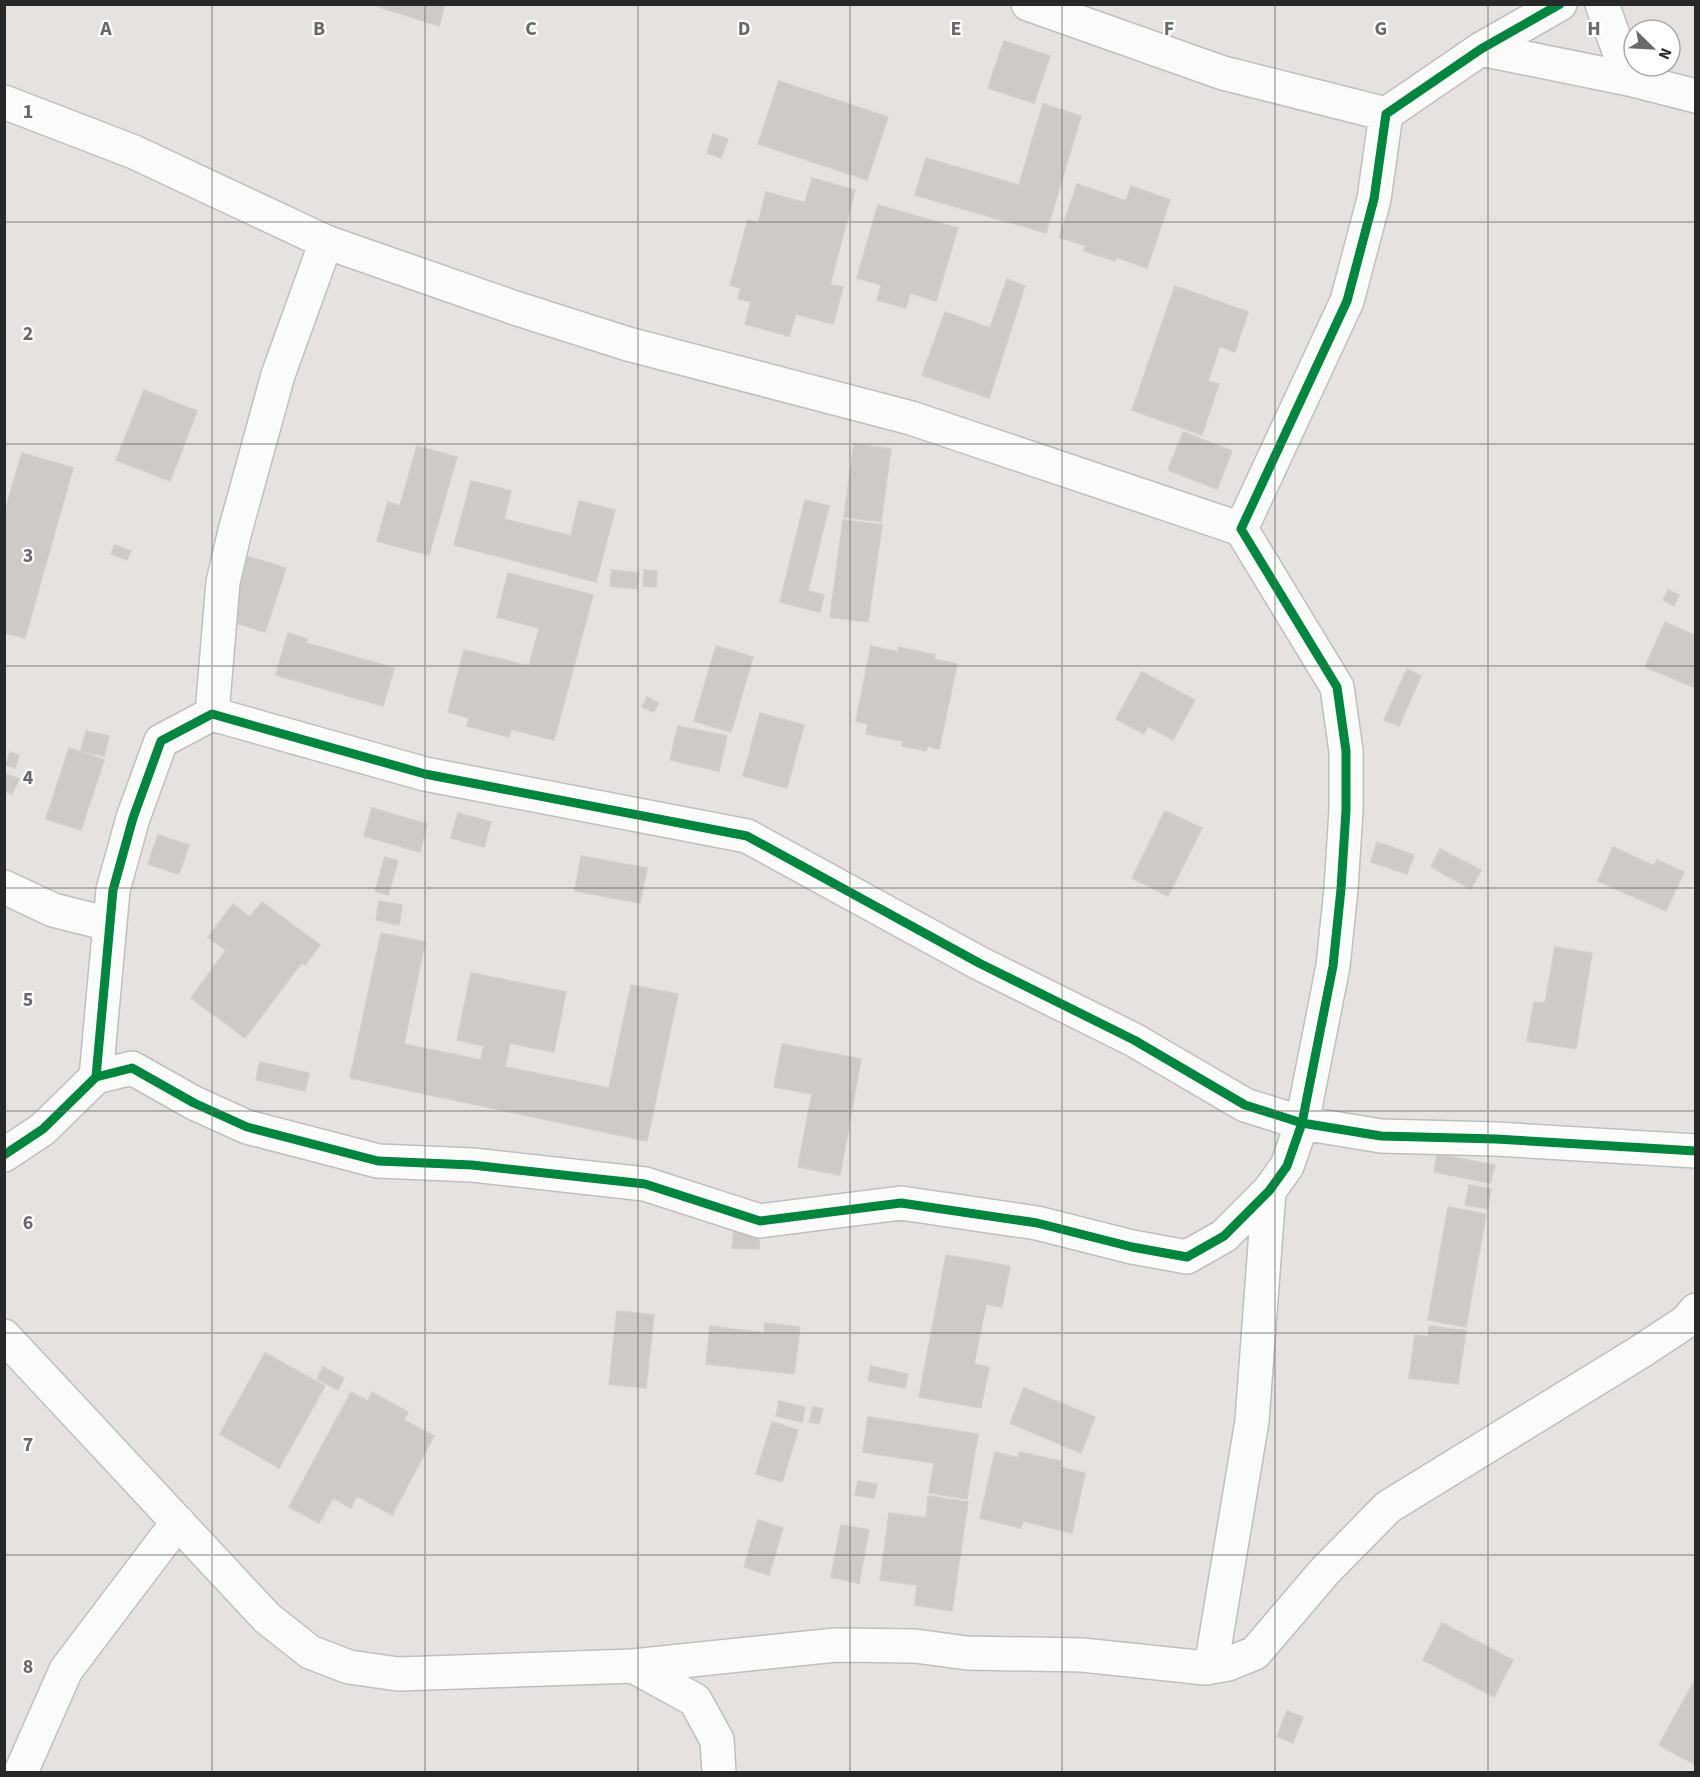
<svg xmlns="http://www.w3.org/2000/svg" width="1700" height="1777" font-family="'Source Sans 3',sans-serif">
	<rect width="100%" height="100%" fill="#e6e2df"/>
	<!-- building -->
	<path fill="#cdcac8" stroke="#d1cecb" stroke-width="1.5" d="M 370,4 L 445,4 L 439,26 Z
		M 1004,41 L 1050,56 L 1034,103 L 988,88 Z
		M 779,81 L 888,117 L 867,180 L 758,144 Z
		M 1043,104 L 1081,116 L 1046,233 L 915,195 L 926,158 L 1019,185 Z
		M 713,134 L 728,139 L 721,158 L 707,153 Z
		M 812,178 L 855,190 L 830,285 L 843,287 L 833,324 L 796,314 L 789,336 L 745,324 L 751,302 L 738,299 L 741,288 L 730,285 L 748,220 L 758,223 L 766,192 L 805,203 Z
		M 1077,184 L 1126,201 L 1131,186 L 1170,200 L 1147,268 L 1116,257 L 1115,261 L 1084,251 L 1086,246 L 1059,237 Z
		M 878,205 L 958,228 L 936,301 L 910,293 L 906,308 L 877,300 L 881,285 L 857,278 Z
		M 1007,279 L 1025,286 L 989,398 L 922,375 L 945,312 L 990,328 Z
		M 1175,286 L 1248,312 L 1235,352 L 1220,346 L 1208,381 L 1219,384 L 1202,435 L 1132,410 Z
		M 144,390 L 197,411 L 170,481 L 116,460 Z
		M 1183,432 L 1232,451 L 1217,489 L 1168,470 Z
		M 854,444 L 891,449 L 881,522 L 844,517 Z
		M 417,446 L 457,457 L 429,555 L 377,541 L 388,502 L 400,506 Z
		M 22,453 L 73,468 L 25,638 L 4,633 L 4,514 Z
		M 471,481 L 511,491 L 504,519 L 571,536 L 579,501 L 615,510 L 596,582 L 454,545 Z
		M 805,500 L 829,506 L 808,591 L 824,595 L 820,612 L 780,602 Z
		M 843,520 L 882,525 L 868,622 L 830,617 Z
		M 115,545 L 131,551 L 127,560 L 111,554 Z
		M 243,555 L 286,568 L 265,632 L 223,619 Z
		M 612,570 L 639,573 L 637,589 L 610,586 Z
		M 644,570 L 657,571 L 656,587 L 643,586 Z
		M 508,573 L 593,595 L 554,740 L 511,729 L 509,737 L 467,726 L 469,718 L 448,712 L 464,650 L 529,666 L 539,628 L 497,617 Z
		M 1668,590 L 1679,595 L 1674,606 L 1663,600 Z
		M 1665,622 L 1696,636 L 1696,688 L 1645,667 Z
		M 288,633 L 307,639 L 306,643 L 394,668 L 383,706 L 276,675 Z
		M 716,646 L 753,657 L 731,732 L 694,721 Z
		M 871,646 L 898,652 L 899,647 L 935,655 L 934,659 L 957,664 L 939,749 L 928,746 L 926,751 L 902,746 L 903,741 L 866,734 L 868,724 L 856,721 Z
		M 1407,669 L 1421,676 L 1399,726 L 1384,720 Z
		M 1142,672 L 1195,700 L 1173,740 L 1148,726 L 1144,734 L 1116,719 Z
		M 647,697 L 658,703 L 654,712 L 642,707 Z
		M 760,713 L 804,725 L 787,788 L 743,776 Z
		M 678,726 L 727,736 L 719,771 L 670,760 Z
		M 86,731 L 109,736 L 104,756 L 81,751 Z
		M 69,748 L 104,760 L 81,830 L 46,819 Z
		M 10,752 L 19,755 L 15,768 L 6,765 Z
		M 4,773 L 19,779 L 12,794 L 4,791 Z
		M 372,808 L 427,824 L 420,852 L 364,836 Z
		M 1165,811 L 1202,828 L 1168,896 L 1132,878 Z
		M 458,813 L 491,822 L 484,847 L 451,838 Z
		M 158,835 L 189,845 L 179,874 L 148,864 Z
		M 1377,842 L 1414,855 L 1407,874 L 1371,862 Z
		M 1613,847 L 1654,866 L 1657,860 L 1684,872 L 1666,911 L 1598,881 Z
		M 1440,849 L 1481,870 L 1471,889 L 1431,867 Z
		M 581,856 L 647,868 L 640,903 L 575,891 Z
		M 385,857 L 398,861 L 388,895 L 375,891 Z
		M 379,901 L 402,905 L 399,925 L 376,920 Z
		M 262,902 L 320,945 L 305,965 L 302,962 L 245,1038 L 191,998 L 226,950 L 208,937 L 233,904 L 250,917 Z
		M 381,933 L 425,942 L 404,1044 L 481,1060 L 484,1046 L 457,1040 L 471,973 L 566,992 L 554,1052 L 510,1043 L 505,1067 L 609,1088 L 631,985 L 678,994 L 647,1141 L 350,1078 Z
		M 1555,947 L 1592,953 L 1576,1049 L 1527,1041 L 1534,1002 L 1545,1003 Z
		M 782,1044 L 861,1059 L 840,1175 L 798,1167 L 812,1094 L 774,1087 Z
		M 260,1062 L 309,1073 L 305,1091 L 256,1080 Z
		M 1437,1154 L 1495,1165 L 1490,1183 L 1434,1172 Z
		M 1469,1185 L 1491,1189 L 1487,1209 L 1465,1205 Z
		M 1448,1207 L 1486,1214 L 1466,1327 L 1428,1320 Z
		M 734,1227 L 760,1229 L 759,1249 L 732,1248 Z
		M 946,1255 L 1010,1266 L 1002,1307 L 986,1304 L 974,1364 L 989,1367 L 981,1408 L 919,1397 Z
		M 617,1311 L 654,1315 L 646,1388 L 609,1384 Z
		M 765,1323 L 800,1327 L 794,1374 L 706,1364 L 710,1326 L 764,1333 Z
		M 1429,1326 L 1466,1331 L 1458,1384 L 1409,1378 L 1415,1335 L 1428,1337 Z
		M 265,1353 L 325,1386 L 279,1468 L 220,1434 Z
		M 871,1366 L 908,1374 L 905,1388 L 868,1381 Z
		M 323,1367 L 344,1378 L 338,1390 L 317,1379 Z
		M 1024,1388 L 1095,1417 L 1081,1453 L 1010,1423 Z
		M 351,1392 L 368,1401 L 372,1392 L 408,1412 L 404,1420 L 434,1436 L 392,1515 L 357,1496 L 351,1508 L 333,1498 L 319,1523 L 289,1507 Z
		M 779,1401 L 805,1407 L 802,1422 L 776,1416 Z
		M 813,1407 L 823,1409 L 819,1424 L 809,1422 Z
		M 868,1417 L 978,1434 L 967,1499 L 929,1493 L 934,1463 L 863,1452 Z
		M 772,1422 L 798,1430 L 782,1482 L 756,1474 Z
		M 995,1452 L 1018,1458 L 1019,1452 L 1061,1461 L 1060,1467 L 1085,1473 L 1072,1533 L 1023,1521 L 1021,1528 L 980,1518 Z
		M 858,1481 L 877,1484 L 874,1498 L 855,1495 Z
		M 928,1496 L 968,1502 L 952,1611 L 915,1605 L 917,1585 L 880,1580 L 889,1513 L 926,1518 Z
		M 758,1520 L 783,1528 L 769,1575 L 744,1567 Z
		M 841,1525 L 869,1530 L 859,1583 L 831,1577 Z
		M 1442,1623 L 1513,1660 L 1494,1697 L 1423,1660 Z
		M 1696,1678 L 1696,1765 L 1659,1745 Z
		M 1287,1711 L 1303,1717 L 1293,1743 L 1277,1736 Z"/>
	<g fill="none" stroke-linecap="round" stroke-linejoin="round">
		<defs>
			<path id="street" d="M 1028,4 L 1223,73 L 1386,114
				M 1602,4 L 1629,79
				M 1481,49 L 1629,79 L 1696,96
				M 4,102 L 134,152 L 326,242
				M 212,714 L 223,582 L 235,531 L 278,375 L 326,242 L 515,308 L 628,344 L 911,418 L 1241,529
				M 4,887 L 53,910 L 109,924
				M 96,1077 L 113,890 L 133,818 L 161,741 L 212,714 L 425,774 L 747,836 L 979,963 L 1134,1040 L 1245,1105 L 1302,1123 L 1381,1136 L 1496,1139 L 1696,1151
				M 4,1155 L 43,1129 L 96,1077 L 132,1068 L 194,1103 L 247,1127 L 378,1161 L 472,1165 L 645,1184 L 760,1221 L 901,1203 L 1037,1223 L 1132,1247 L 1187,1257 L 1224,1236 L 1269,1191 L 1287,1166 L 1302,1123 L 1333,966 L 1341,889 L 1346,810 L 1346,751 L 1337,687 L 1241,529 L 1347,301 L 1374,199 L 1386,114 L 1481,49 L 1560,4
				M 4,1336 L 267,1618 L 310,1652 L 349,1667 L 398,1674 L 633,1666 L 836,1645 L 915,1646 L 967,1653 L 1082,1655 L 1206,1668 L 1228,1664 L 1255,1653 L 1325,1571 L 1388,1507 L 1640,1352 L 1687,1321 L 1696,1310
				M 633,1666 L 695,1700 L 717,1740 L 719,1772
				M 1211,1667 L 1252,1421 L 1269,1191
				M 21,1772 L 66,1670 L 178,1522"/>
		</defs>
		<!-- street casing -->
		<use href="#street" stroke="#c0bfbf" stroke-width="36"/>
		<!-- street -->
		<use href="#street" stroke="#fbfbfa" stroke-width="33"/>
		<defs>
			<path id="cycleway" d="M 96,1077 L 113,890 L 133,818 L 161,741 L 212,714 L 425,774 L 747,836 L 979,963 L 1134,1040 L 1245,1105 L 1302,1123 L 1381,1136 L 1496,1139 L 1696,1151
				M 4,1155 L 43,1129 L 96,1077 L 132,1068 L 194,1103 L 247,1127 L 378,1161 L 472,1165 L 645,1184 L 760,1221 L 901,1203 L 1037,1223 L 1132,1247 L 1187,1257 L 1224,1236 L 1269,1191 L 1287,1166 L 1302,1123 L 1333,966 L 1341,889 L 1346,810 L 1346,751 L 1337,687 L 1241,529 L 1347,301 L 1374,199 L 1386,114 L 1481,49 L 1560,4"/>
		</defs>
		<!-- cycleway casing -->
		<use href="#cycleway" stroke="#fff" stroke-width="13"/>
		<!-- cycleway -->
		<use href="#cycleway" stroke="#00873e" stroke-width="9"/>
	</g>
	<!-- grid -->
	<path fill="none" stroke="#6a6968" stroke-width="1.5" stroke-opacity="0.55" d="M 212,4 L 212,1772M 425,4 L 425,1772M 638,4 L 638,1772M 850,4 L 850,1772M 1062,4 L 1062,1772M 1275,4 L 1275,1772M 1488,4 L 1488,1772M 4,222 L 1696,222M 4,444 L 1696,444M 4,666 L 1696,666M 4,888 L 1696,888M 4,1111 L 1696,1111M 4,1333 L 1696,1333M 4,1555 L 1696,1555"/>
	<g font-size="20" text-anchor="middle" font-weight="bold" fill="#6a6968" stroke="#fff" stroke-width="4.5" stroke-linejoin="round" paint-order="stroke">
		<text x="106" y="35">A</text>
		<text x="319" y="35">B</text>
		<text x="531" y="35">C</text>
		<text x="744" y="35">D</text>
		<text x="956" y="35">E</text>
		<text x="1169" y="35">F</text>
		<text x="1381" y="35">G</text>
		<text x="1594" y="35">H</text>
		<text x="28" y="118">1</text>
		<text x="28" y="340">2</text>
		<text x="28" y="562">3</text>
		<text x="28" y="784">4</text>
		<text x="28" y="1006">5</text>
		<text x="28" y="1229">6</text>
		<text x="28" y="1451">7</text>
		<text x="28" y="1673">8</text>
	</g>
	<!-- border -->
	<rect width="1700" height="1777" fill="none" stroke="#282828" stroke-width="12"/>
	<!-- north arrow -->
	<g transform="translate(1652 48) rotate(114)"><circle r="28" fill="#ffffff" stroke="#a9a9a9" stroke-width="1.5"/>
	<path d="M0-4.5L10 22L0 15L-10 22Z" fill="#6a6968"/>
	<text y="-9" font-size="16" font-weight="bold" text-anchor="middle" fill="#282828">N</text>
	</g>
</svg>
